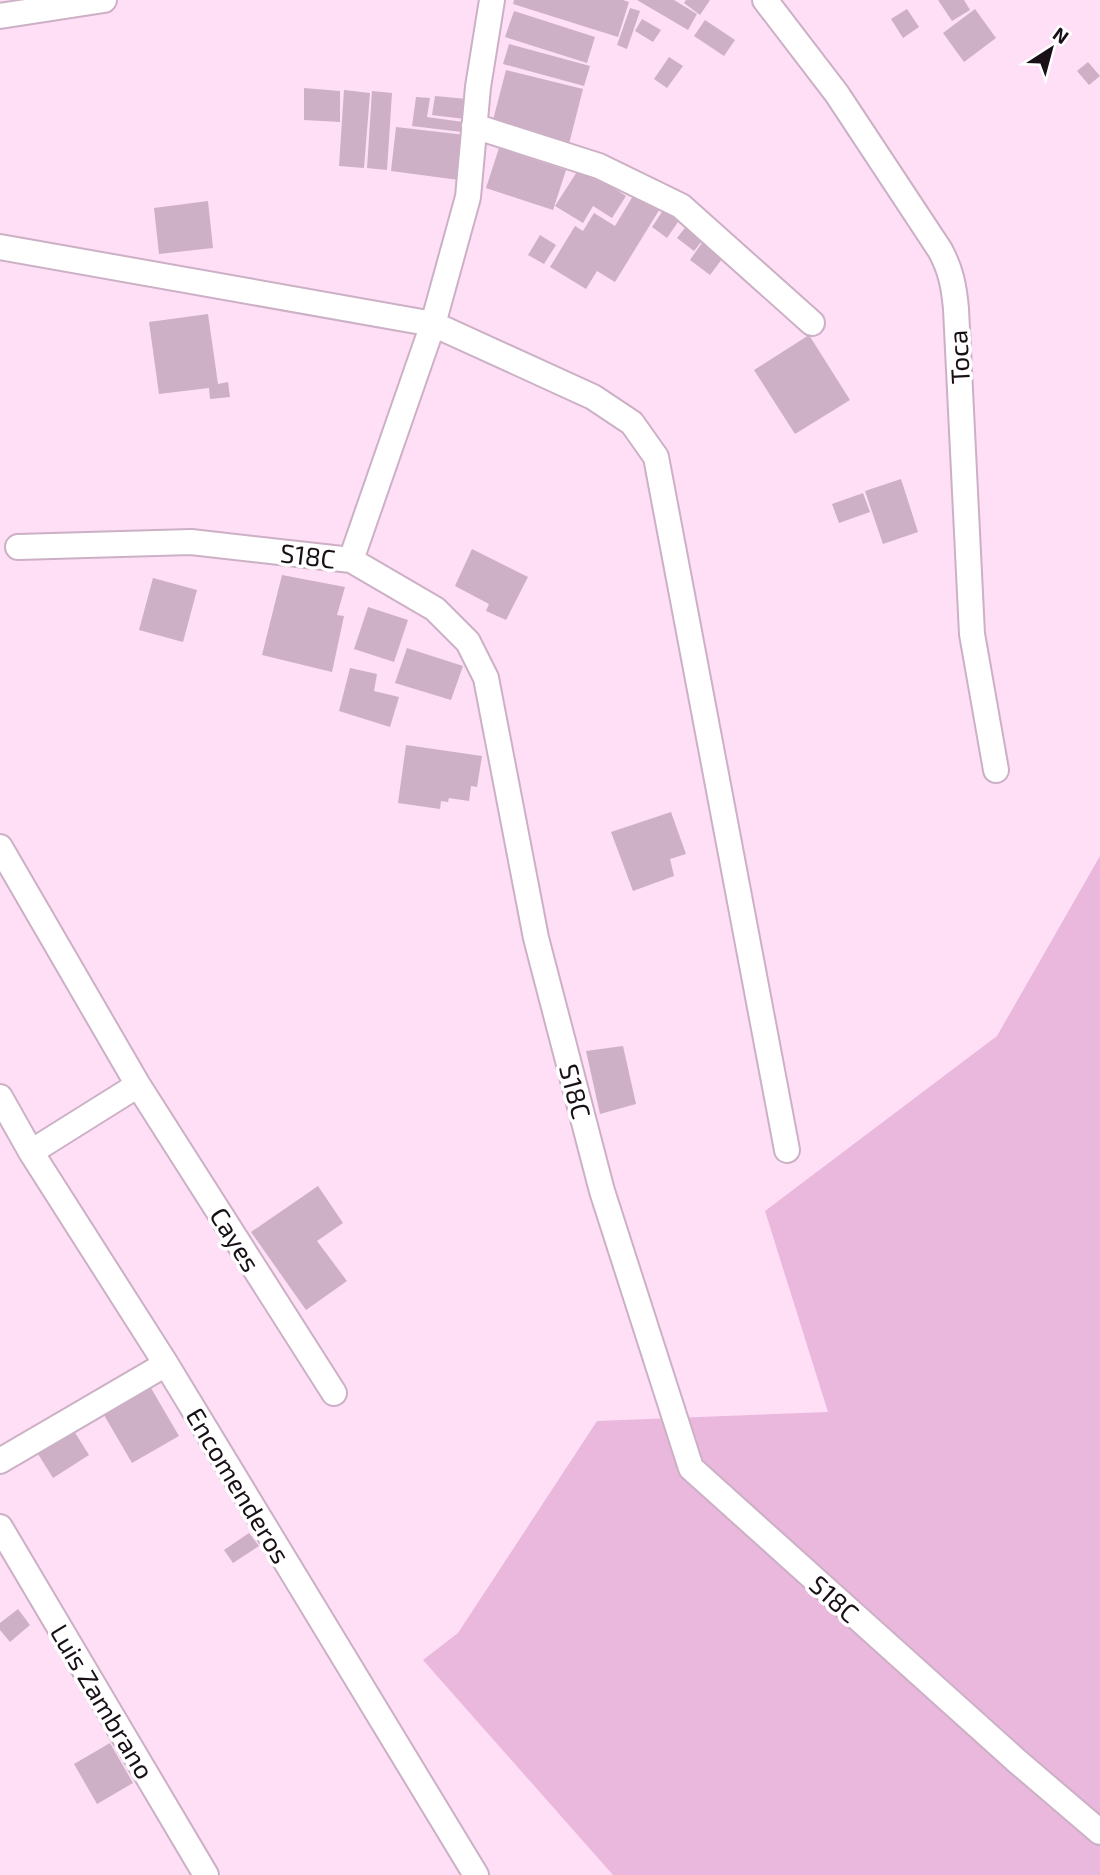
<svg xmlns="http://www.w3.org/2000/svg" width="1100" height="1875" font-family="'Exo 2',sans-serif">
	<rect width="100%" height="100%" fill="#fedff5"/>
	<!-- green -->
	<path fill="#eab7dd" d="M 1100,856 L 1100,1875 L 613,1875 L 423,1660 L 458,1633 L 597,1421 L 828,1412 L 765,1211 L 997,1036 Z"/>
	<!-- building -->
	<path fill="#cdb0c5" d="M 514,0 L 623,0 L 629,2 L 618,37 L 513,4 Z
		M 637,0 L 674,0 L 697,14 L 688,30 Z
		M 686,0 L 710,0 L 700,15 L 684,3 Z
		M 938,0 L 964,0 L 970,10 L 952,21 Z
		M 630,8 L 640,11 L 627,49 L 617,45 Z
		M 907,9 L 919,27 L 903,38 L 891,19 Z
		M 975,9 L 996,38 L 964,62 L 943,33 Z
		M 514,11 L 595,37 L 587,63 L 505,37 Z
		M 642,19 L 661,30 L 653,42 L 635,31 Z
		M 705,20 L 735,40 L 724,56 L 694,36 Z
		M 509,44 L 590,66 L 584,86 L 503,64 Z
		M 669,57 L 683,66 L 667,88 L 654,79 Z
		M 1088,62 L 1100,76 L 1089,85 L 1077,71 Z
		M 506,70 L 583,89 L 569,144 L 492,124 Z
		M 304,88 L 340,91 L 340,122 L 304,120 Z
		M 344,90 L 370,93 L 364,168 L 339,166 Z
		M 372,91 L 392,93 L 387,170 L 367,168 Z
		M 435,96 L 467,99 L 465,119 L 432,115 Z
		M 416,97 L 430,98 L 427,117 L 463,122 L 462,132 L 412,126 Z
		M 396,127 L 465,135 L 459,180 L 391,171 Z
		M 499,148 L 566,170 L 553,210 L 486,188 Z
		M 580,167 L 626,196 L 612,218 L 593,206 L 583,223 L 555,206 Z
		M 636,191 L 661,207 L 615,282 L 597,271 L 586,289 L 550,267 L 575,226 L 583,231 L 594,213 L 615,226 Z
		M 208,201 L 213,248 L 159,254 L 154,208 Z
		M 664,209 L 680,219 L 667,238 L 652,227 Z
		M 688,224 L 705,237 L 694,251 L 677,238 Z
		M 540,235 L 556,245 L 544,264 L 528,255 Z
		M 704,240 L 725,255 L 710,275 L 690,260 Z
		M 208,314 L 218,384 L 228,382 L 230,397 L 210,399 L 209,388 L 159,394 L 149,322 Z
		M 809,335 L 850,400 L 795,434 L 754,370 Z
		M 901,479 L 918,532 L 883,544 L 865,491 Z
		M 863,493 L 870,512 L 839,523 L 832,504 Z
		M 472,549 L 528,577 L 506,620 L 486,611 L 489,604 L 455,586 Z
		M 282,575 L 345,587 L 337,615 L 344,616 L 332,672 L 262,655 Z
		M 153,578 L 197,590 L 183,642 L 139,630 Z
		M 368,607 L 408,620 L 394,662 L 354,649 Z
		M 407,648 L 463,666 L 451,700 L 395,683 Z
		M 350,668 L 377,674 L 374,691 L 399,697 L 390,727 L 339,711 Z
		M 406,745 L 482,756 L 477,787 L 471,786 L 469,801 L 449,798 L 448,802 L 441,801 L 440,809 L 398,803 Z
		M 671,812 L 686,854 L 670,859 L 674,876 L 633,891 L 611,832 Z
		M 623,1046 L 636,1104 L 600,1114 L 586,1051 Z
		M 318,1186 L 343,1223 L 317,1241 L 347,1281 L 306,1310 L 251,1232 Z
		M 151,1388 L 179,1436 L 132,1463 L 104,1415 Z
		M 74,1431 L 89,1455 L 53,1478 L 38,1454 Z
		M 249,1533 L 259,1546 L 233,1563 L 224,1550 Z
		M 18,1609 L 30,1625 L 10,1642 L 0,1630 L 0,1623 Z
		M 110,1743 L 133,1783 L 97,1804 L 74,1764 Z"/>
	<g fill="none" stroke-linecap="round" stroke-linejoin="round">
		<defs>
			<path id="street" d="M 765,0 L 837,94 L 940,250 C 951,270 954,287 956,309 L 972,634 L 996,770
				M 0,16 L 104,0
				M 474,126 L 599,166 L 681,206 L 812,323
				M 0,247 L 433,324 L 593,397 L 632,423 L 656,457 L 787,1150
				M 18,547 L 191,542 L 351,560 L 435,609 L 468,642 L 486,678 L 536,938 L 602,1191 L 691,1468 L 1018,1762 L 1100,1832
				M 351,560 L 433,324 L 468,197 L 478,87 L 492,0
				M 0,847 L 138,1085 L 334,1393
				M 0,1097 L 31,1152 L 166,1364 L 476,1875
				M 31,1152 L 138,1085
				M 0,1461 L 166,1364
				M 0,1527 L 206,1875"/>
		</defs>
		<!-- street casing -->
		<use href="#street" stroke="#ccb0c5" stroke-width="28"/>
		<!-- street -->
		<use href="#street" stroke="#fff" stroke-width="24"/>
	</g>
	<g text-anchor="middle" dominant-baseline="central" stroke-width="7" stroke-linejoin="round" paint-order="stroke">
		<!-- street labels -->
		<g font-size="26" fill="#190f16" stroke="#fff">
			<text transform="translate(958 357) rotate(-93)">Toca</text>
			<text transform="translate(308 555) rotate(7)">S18C</text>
			<text transform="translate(576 1091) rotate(75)">S18C</text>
			<text transform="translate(236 1239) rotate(58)">Cayes</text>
			<text transform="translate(239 1485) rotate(59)">Encomenderos</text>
			<text transform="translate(835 1598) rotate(42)">S18C</text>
			<text transform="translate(103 1701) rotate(59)">Luis Zambrano</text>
		</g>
	</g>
	<!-- north arrow -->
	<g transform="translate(1051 49) rotate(36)" stroke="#ffffff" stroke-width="5" paint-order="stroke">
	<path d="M0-5L12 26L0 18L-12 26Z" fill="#190f16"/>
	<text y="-10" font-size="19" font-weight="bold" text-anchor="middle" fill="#190f16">N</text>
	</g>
</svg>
